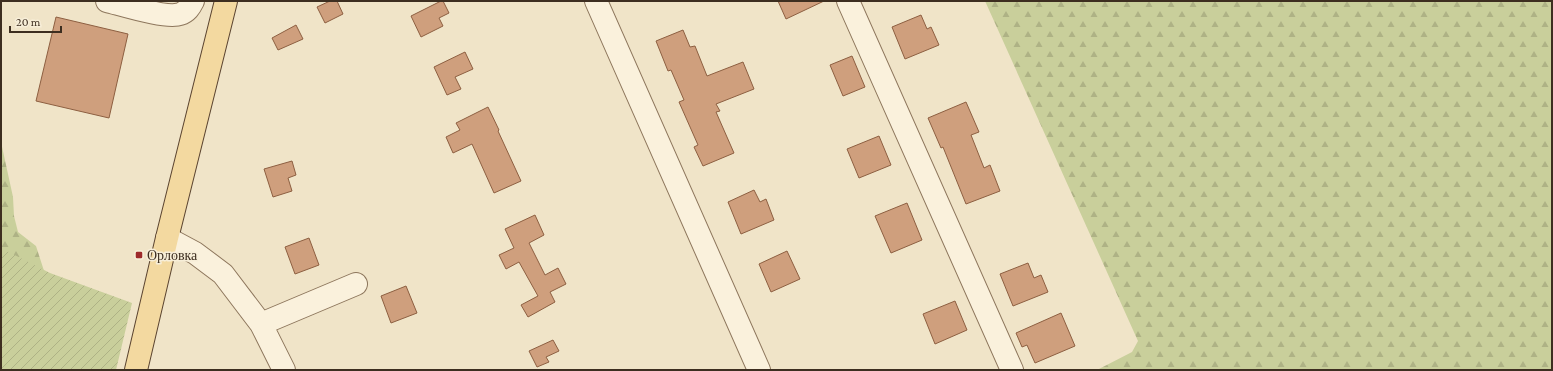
<svg xmlns="http://www.w3.org/2000/svg" width="1553" height="371" font-family="'Crimson Pro',serif">
	<defs>
		<pattern id="forest-firs" width="22" height="20" patternUnits="userSpaceOnUse"><rect width="22" height="20" fill="#c9cf9b"/><path d="M5 1l3.5 6h-7zM16 11l3.5 6h-7z" fill="#aeb285"/></pattern>
		<pattern id="garden-furrows" width="10" height="10" patternUnits="userSpaceOnUse"><rect width="10" height="10" fill="#c9cf9b"/><path d="M-1 1l2-2M0 10L10 0M9 11l2-2" fill="none" stroke="#aeb285"/></pattern>
	</defs>
	<rect width="100%" height="100%" fill="#f0e4c8"/>
	<!-- forest -->
	<path fill="url(#forest-firs)" d="M 985,1 L 1552,1 L 1552,370 L 1097,370 L 1132,352 L 1138,341 Z
		M 1,142 L 13,197 L 14,216 L 18,232 L 36,246 L 76,370 L 1,264 Z"/>
	<!-- garden -->
	<path fill="url(#garden-furrows)" d="M 1,248 L 50,273 L 132,303 L 116,370 L 1,370 Z"/>
	<!-- building -->
	<path fill="#cf9f7d" stroke="#8d5f41" d="M 330,1 L 337,1 L 343,14 L 325,23 L 317,7 Z
		M 441,1 L 443,1 L 449,13 L 439,18 L 443,26 L 421,37 L 411,16 Z
		M 778,1 L 824,1 L 786,19 Z
		M 921,15 L 927,29 L 931,27 L 939,45 L 905,59 L 892,27 Z
		M 56,17 L 128,34 L 109,118 L 36,101 Z
		M 296,25 L 303,39 L 278,50 L 272,38 Z
		M 683,30 L 690,47 L 695,46 L 707,76 L 743,62 L 754,89 L 716,104 L 720,111 L 716,112 L 734,153 L 703,166 L 694,147 L 698,145 L 679,102 L 684,100 L 671,70 L 668,71 L 656,41 Z
		M 465,52 L 473,69 L 455,77 L 461,89 L 447,95 L 434,67 Z
		M 852,56 L 865,87 L 843,96 L 830,65 Z
		M 966,102 L 979,132 L 971,135 L 984,168 L 990,165 L 1000,191 L 966,204 L 943,147 L 941,148 L 928,118 Z
		M 488,107 L 499,130 L 498,131 L 521,181 L 494,193 L 472,144 L 453,153 L 446,137 L 460,130 L 456,123 Z
		M 879,136 L 891,165 L 859,178 L 847,149 Z
		M 292,161 L 296,175 L 288,178 L 292,191 L 273,197 L 264,169 Z
		M 754,190 L 760,202 L 766,199 L 774,220 L 741,234 L 728,202 Z
		M 907,203 L 922,240 L 891,253 L 875,216 Z
		M 535,215 L 544,235 L 529,243 L 545,275 L 558,268 L 566,284 L 550,292 L 555,302 L 528,317 L 521,305 L 538,296 L 519,262 L 506,269 L 499,255 L 514,248 L 505,229 Z
		M 309,238 L 319,265 L 295,274 L 285,247 Z
		M 787,251 L 800,279 L 771,292 L 759,264 Z
		M 1028,263 L 1034,278 L 1041,275 L 1048,292 L 1013,306 L 1000,274 Z
		M 406,286 L 417,313 L 391,323 L 381,296 Z
		M 955,301 L 967,330 L 935,344 L 923,314 Z
		M 1061,313 L 1075,346 L 1035,363 L 1027,345 L 1022,347 L 1016,333 Z
		M 553,340 L 559,351 L 546,357 L 549,362 L 537,367 L 529,351 Z"/>
	<g fill="none" stroke-linecap="round" stroke-linejoin="round">
		<defs>
			<path id="minor" d="M 107,1 C 123,5 167,19 180,14 C 187,12 190,7 193,1
				M 596,1 L 759,370
				M 848,1 L 1012,370
				M 167,238 L 195,253 L 223,274 L 261,324 L 284,370
				M 261,324 L 356,284"/>
			<path id="major" d="M 136,370 L 167,238 L 226,1"/>
		</defs>
		<!-- minor casing -->
		<use href="#minor" stroke="#8d765c" stroke-width="24"/>
		<!-- major casing -->
		<use href="#major" stroke="#5b4430" stroke-width="24"/>
		<!-- minor -->
		<use href="#minor" stroke="#faf1dc" stroke-width="22"/>
		<!-- major -->
		<use href="#major" stroke="#f3d9a0" stroke-width="22"/>
	</g>
	<!-- markers -->
	<rect fill="#9e2a2b" stroke="#f7eed8" stroke-width="1.5" x="135" y="251" width="8" height="8" rx="2"/>
	<g text-anchor="middle" dominant-baseline="central" stroke-width="3" stroke-linejoin="round" paint-order="stroke">
		<!-- poi labels -->
		<g font-size="14" fill="#3d2e20" stroke="#f7eed8" text-anchor="start">
			<text x="147" y="255">Орловка</text>
		</g>
	</g>
	<!-- border -->
	<rect width="1553" height="371" fill="none" stroke="#3d2e20" stroke-width="4"/>
	<!-- scale -->
	<path d="M10 26v6h51v-6" fill="none" stroke="#3d2e20" stroke-width="2"/>
	<text x="16" y="26" font-size="12" fill="#3d2e20" stroke="#f7eed8" stroke-width="3" paint-order="stroke">20 m</text>
</svg>
